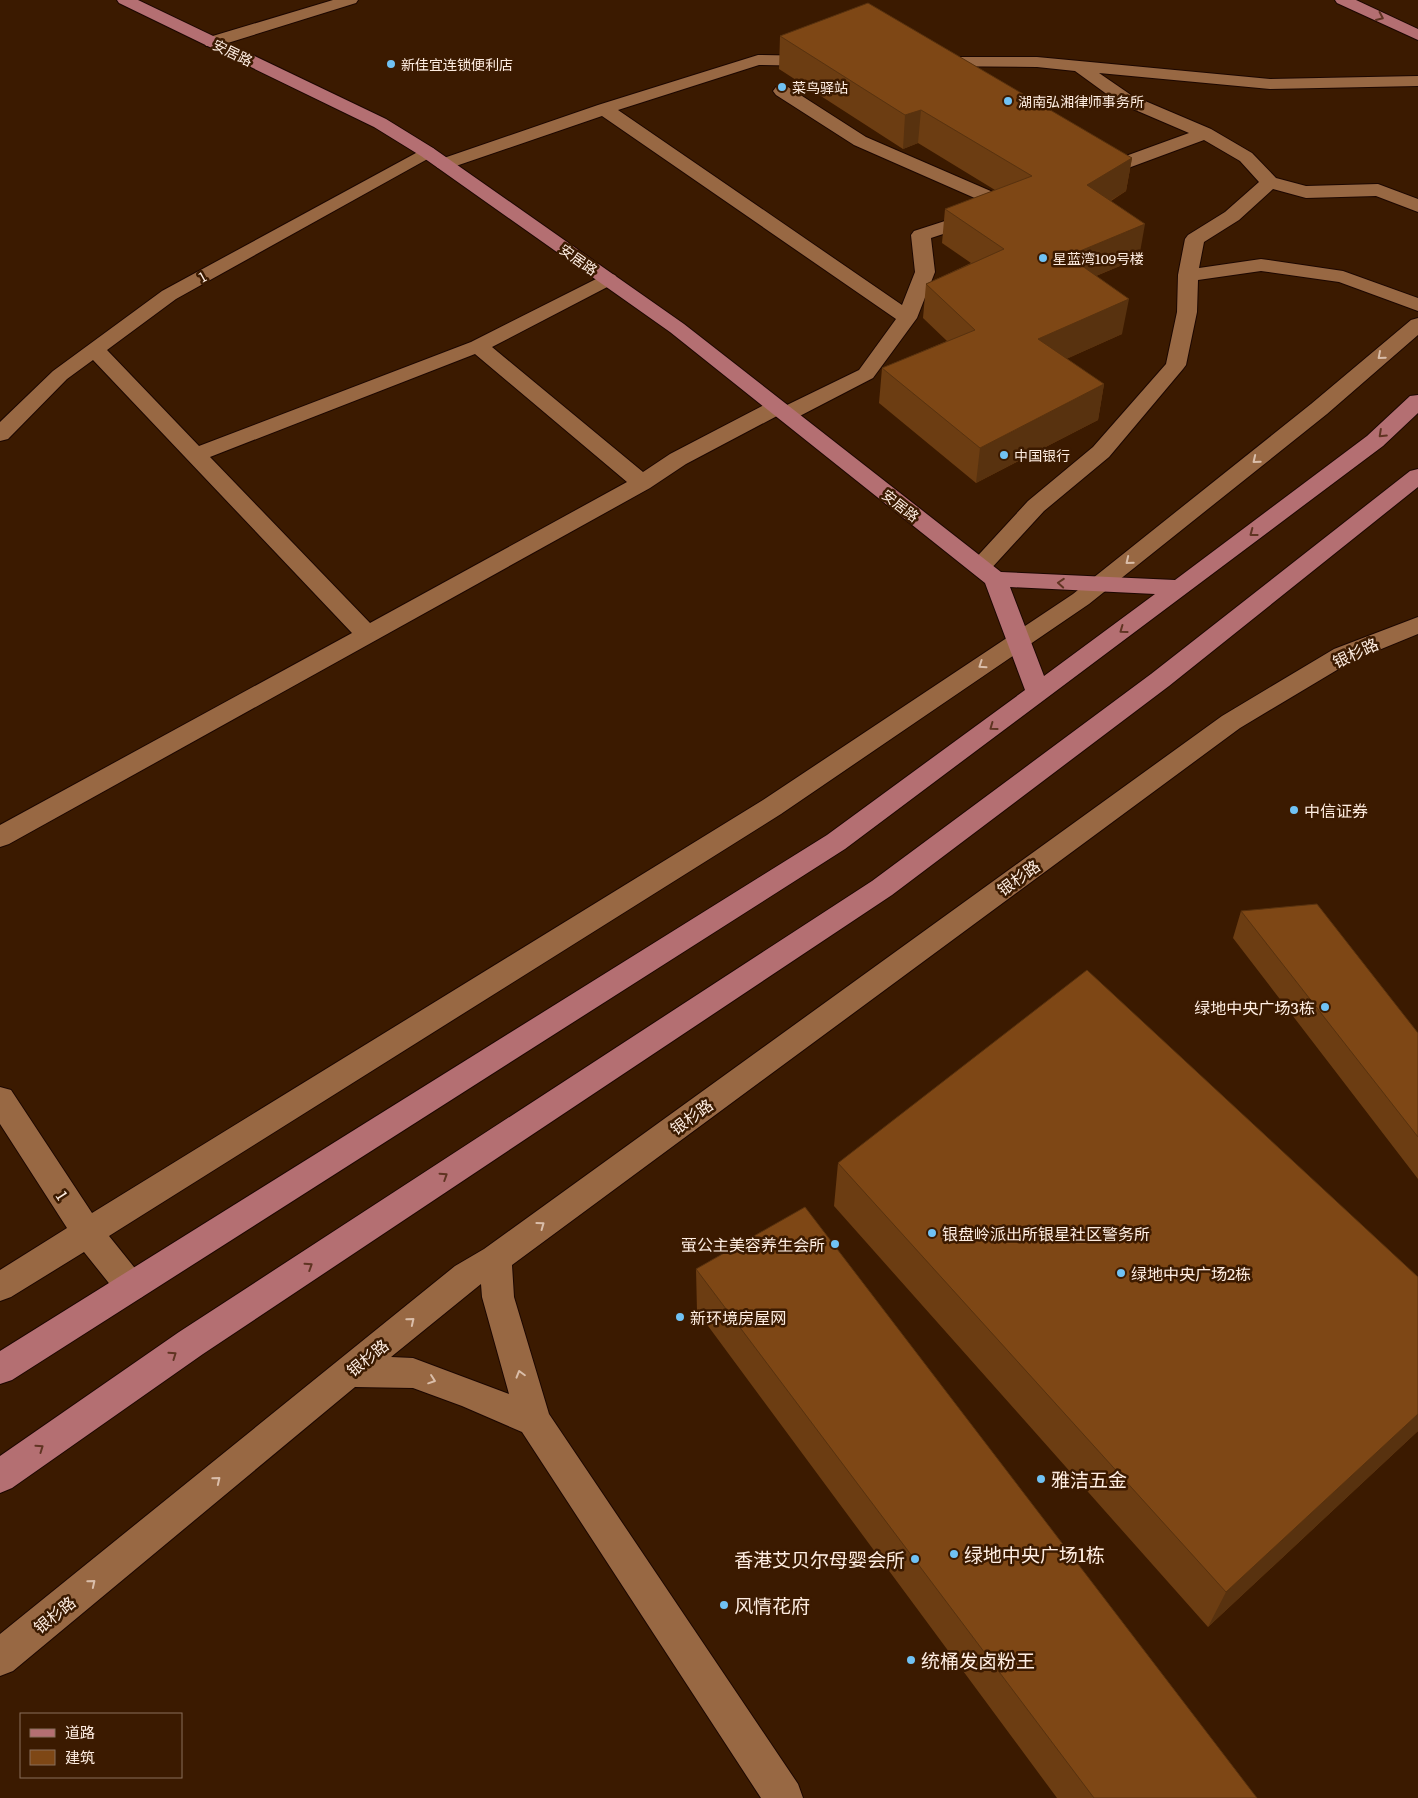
<svg xmlns="http://www.w3.org/2000/svg" width="1418" height="1798" font-family="Literata,'Noto Sans SC',serif">
	<rect width="100%" height="100%" fill="#3b1a00"/>
	<g fill="none" stroke-linecap="round" stroke-linejoin="round">
		<defs>
			<path id="minor" d="M 333,0 L 358,0 L 356,3 L 218,46 L 206,46 L 204,42 L 206,38 Z
				M 758,55 L 817,56 L 823,57 L 826,61 L 823,65 L 817,66 L 759,65 L 618,110 L 902,305 L 915,272 L 911,235 L 914,231 L 979,210 L 986,212 L 988,216 L 986,220 L 931,238 L 935,272 L 917,318 L 873,378 L 794,419 L 786,420 L 777,416 L 686,464 L 650,488 L 9,844 L 0,847 L 0,825 L 352,633 L 93,360 L 67,379 L 8,439 L 0,441 L 0,422 L 53,371 L 162,291 L 427,147 L 433,148 L 436,152 L 433,156 L 176,299 L 107,350 L 199,446 L 471,342 L 608,273 L 615,275 L 618,279 L 615,283 L 492,347 L 643,472 L 670,454 L 770,402 L 778,401 L 787,405 L 859,370 L 896,319 L 602,116 L 450,168 L 438,168 L 435,164 L 438,160 L 598,105 ZM 475,354 L 627,482 L 370,623 L 210,457 Z
				M 930,57 L 1037,57 L 1270,79 L 1418,76 L 1418,86 L 1270,89 L 1099,73 L 1131,95 L 1211,129 L 1252,153 L 1276,178 L 1306,186 L 1378,184 L 1418,199 L 1418,212 L 1376,196 L 1306,198 L 1273,189 L 1239,220 L 1204,242 L 1199,268 L 1261,259 L 1343,271 L 1418,298 L 1418,311 L 1339,282 L 1261,271 L 1198,280 L 1197,312 L 1186,365 L 1183,369 L 1109,457 L 1044,511 L 988,572 L 980,574 L 972,572 L 968,567 L 972,562 L 1028,501 L 1093,447 L 1166,364 L 1177,312 L 1178,275 L 1185,239 L 1188,235 L 1225,212 L 1259,182 L 1240,161 L 1204,140 L 1104,177 L 1090,177 L 1088,173 L 1090,169 L 1189,133 L 1119,103 L 1075,71 L 1037,67 L 924,66 L 921,62 L 924,58 Z
				M 782,86 L 788,87 L 866,137 L 1016,202 L 1018,206 L 1016,210 L 1002,210 L 854,145 L 776,95 L 773,91 L 776,87 Z
				M 1418,318 L 1418,335 L 1327,414 L 1089,604 L 781,814 L 109,1236 L 142,1277 L 147,1287 L 142,1297 L 131,1301 L 120,1297 L 84,1252 L 11,1297 L 0,1301 L 0,1270 L 67,1228 L 0,1124 L 0,1087 L 11,1090 L 92,1213 L 763,800 L 1073,594 L 1311,404 L 1411,320 Z
				M 1418,617 L 1418,634 L 1352,661 L 1240,728 L 512,1265 L 514,1297 L 549,1414 L 798,1784 L 803,1798 L 761,1798 L 522,1432 L 462,1406 L 413,1388 L 355,1387 L 13,1671 L 0,1676 L 0,1634 L 455,1266 L 484,1249 L 1222,716 L 1334,649 ZM 481,1284 L 482,1297 L 509,1394 L 413,1358 L 391,1357 Z"/>
			<path id="major" d="M 117,0 L 138,0 L 386,119 L 433,148 L 684,324 L 1001,572 L 1175,580 L 1367,436 L 1410,396 L 1418,395 L 1418,413 L 1383,446 L 845,849 L 12,1380 L 0,1384 L 0,1351 L 827,835 L 1025,690 L 985,583 L 670,332 L 421,156 L 374,127 L 119,3 ZM 1010,587 L 1155,594 L 1044,676 Z
				M 1335,0 L 1356,0 L 1418,29 L 1418,40 L 1337,3 Z
				M 1418,469 L 1418,487 L 1169,686 L 892,895 L 203,1354 L 12,1488 L 0,1493 L 0,1456 L 179,1332 L 872,881 L 1151,674 L 1410,471 Z"/>
		</defs>
		<!-- minor casing -->
		<use href="#minor" stroke="#1c0700" stroke-width="2"/>
		<!-- major casing -->
		<use href="#major" stroke="#1c0700" stroke-width="2"/>
		<!-- minor -->
		<use href="#minor" fill="#986843" fill-rule="evenodd"/>
		<!-- major -->
		<use href="#major" fill="#b46f72" fill-rule="evenodd"/>
	</g>
	<!-- wall -->
	<path fill="#6c3d12" d="M 780,36 L 1132,158 L 1126,191 L 1111,201 L 1139,258 L 1096,276 L 1122,334 L 1066,359 L 1104,384 L 1098,420 L 976,483 L 879,403 L 882,368 L 947,341 L 923,318 L 926,284 L 971,263 L 942,243 L 945,209 L 995,190 L 918,143 L 903,149 L 779,69 Z
		M 1241,911 L 1418,1033 L 1418,1179 L 1233,938 Z
		M 838,1163 L 1418,1277 L 1418,1431 L 1208,1627 L 834,1206 Z
		M 696,1269 L 1257,1798 L 1057,1798 L 697,1311 Z"/>
	<!-- shaded-wall -->
	<path fill="#58320f" d="M 921,110 L 918,143 L 903,149 L 905,115 Z
		M 1132,158 L 1126,191 L 1082,218 L 1087,185 Z
		M 1145,224 L 1139,258 L 1062,290 L 1068,256 Z
		M 1129,299 L 1122,334 L 1033,374 L 1038,339 Z
		M 1104,384 L 1098,420 L 976,483 L 980,448 Z
		M 1418,1414 L 1418,1431 L 1208,1627 L 1226,1592 Z"/>
	<!-- building -->
	<path fill="#7e4715" stroke="#58320f" d="M 868,3 L 1132,158 L 1087,185 L 1145,224 L 1068,256 L 1129,299 L 1038,339 L 1104,384 L 980,448 L 882,368 L 975,330 L 926,284 L 1004,249 L 945,209 L 1032,176 L 921,110 L 905,115 L 780,36 Z
		M 1317,904 L 1418,1033 L 1418,1137 L 1241,911 Z
		M 1087,970 L 1418,1277 L 1418,1414 L 1226,1592 L 838,1163 Z
		M 805,1207 L 1257,1798 L 1094,1798 L 696,1269 Z"/>
	<!-- one-way arrows -->
	<defs><path id="oneway-chevron" d="M-2-3.5L2.5 0L-2 3.5" fill="none" stroke-width="1.6" stroke-linecap="round" stroke-linejoin="round" transform="scale(1.25)"/></defs>
	<g stroke="#5f3422">
		<use href="#oneway-chevron" transform="translate(1380 17) rotate(25)"/>
		<use href="#oneway-chevron" transform="translate(1382 434) rotate(137)"/>
		<use href="#oneway-chevron" transform="translate(1253 533) rotate(143)"/>
		<use href="#oneway-chevron" transform="translate(1061 583) rotate(-176)"/>
		<use href="#oneway-chevron" transform="translate(1123 630) rotate(144)"/>
		<use href="#oneway-chevron" transform="translate(993 727) rotate(144)"/>
		<use href="#oneway-chevron" transform="translate(444 1176) rotate(-33)"/>
		<use href="#oneway-chevron" transform="translate(309 1266) rotate(-33)"/>
		<use href="#oneway-chevron" transform="translate(173 1355) rotate(-35)"/>
		<use href="#oneway-chevron" transform="translate(40 1448) rotate(-35)"/>
	</g>
	<g stroke="#dabeaa">
		<use href="#oneway-chevron" transform="translate(1381 356) rotate(139)"/>
		<use href="#oneway-chevron" transform="translate(1256 460) rotate(141)"/>
		<use href="#oneway-chevron" transform="translate(1129 561) rotate(141)"/>
		<use href="#oneway-chevron" transform="translate(982 665) rotate(146)"/>
		<use href="#oneway-chevron" transform="translate(541 1225) rotate(-36)"/>
		<use href="#oneway-chevron" transform="translate(411 1321) rotate(-39)"/>
		<use href="#oneway-chevron" transform="translate(520 1374) rotate(-106)"/>
		<use href="#oneway-chevron" transform="translate(432 1380) rotate(19)"/>
		<use href="#oneway-chevron" transform="translate(217 1480) rotate(-39)"/>
		<use href="#oneway-chevron" transform="translate(92 1583) rotate(-39)"/>
	</g>
	<!-- markers -->
	<g fill="#70c2f4" stroke="#3b1a00" stroke-width="2">
		<circle cx="391" cy="64" r="5"/>
		<circle cx="782" cy="87" r="5"/>
		<circle cx="1008" cy="101" r="5"/>
		<circle cx="1043" cy="258" r="5"/>
		<circle cx="1004" cy="455" r="5"/>
		<circle cx="1294" cy="810" r="5"/>
		<circle cx="1325" cy="1007" r="5"/>
		<circle cx="932" cy="1233" r="5"/>
		<circle cx="835" cy="1244" r="5"/>
		<circle cx="1121" cy="1273" r="5"/>
		<circle cx="680" cy="1317" r="5"/>
		<circle cx="1041" cy="1479" r="5"/>
		<circle cx="954" cy="1554" r="5"/>
		<circle cx="915" cy="1559" r="5"/>
		<circle cx="724" cy="1605" r="5"/>
		<circle cx="911" cy="1660" r="5"/>
	</g>
	<g text-anchor="middle" dominant-baseline="central" stroke-width="5" stroke-linejoin="round" paint-order="stroke">
		<!-- far-street labels -->
		<g font-size="14" fill="#feede1" stroke="#3b1a00">
			<text transform="translate(233 52) rotate(26)">安居路</text>
			<text transform="translate(579 259) rotate(35)">安居路</text>
			<text transform="translate(202 276) rotate(-29)">1</text>
			<text transform="translate(901 505) rotate(38)">安居路</text>
		</g>
		<!-- far-poi labels -->
		<g font-size="14" fill="#feede1" stroke="#3b1a00" text-anchor="start">
			<text x="401" y="64">新佳宜连锁便利店</text>
			<text x="792" y="87">菜鸟驿站</text>
			<text x="1018" y="101">湖南弘湘律师事务所</text>
			<text x="1053" y="258">星蓝湾109号楼</text>
			<text x="1014" y="455">中国银行</text>
		</g>
		<!-- street labels -->
		<g font-size="16" fill="#feede1" stroke="#3b1a00">
			<text transform="translate(1355 652) rotate(-25)">银杉路</text>
			<text transform="translate(1018 877) rotate(-36)">银杉路</text>
			<text transform="translate(691 1116) rotate(-36)">银杉路</text>
			<text transform="translate(63 1195) rotate(57)">1</text>
			<text transform="translate(367 1357) rotate(-39)">银杉路</text>
			<text transform="translate(54 1614) rotate(-39)">银杉路</text>
		</g>
		<!-- poi labels -->
		<g font-size="16" fill="#feede1" stroke="#3b1a00" text-anchor="start">
			<text x="1304" y="810">中信证券</text>
			<text x="1315" y="1007" text-anchor="end">绿地中央广场3栋</text>
			<text x="942" y="1233">银盘岭派出所银星社区警务所</text>
			<text x="825" y="1244" text-anchor="end">萤公主美容养生会所</text>
			<text x="1131" y="1273">绿地中央广场2栋</text>
			<text x="690" y="1317">新环境房屋网</text>
		</g>
		<!-- near-poi labels -->
		<g font-size="19" fill="#feede1" stroke="#3b1a00" text-anchor="start">
			<text x="1051" y="1479">雅洁五金</text>
			<text x="964" y="1554">绿地中央广场1栋</text>
			<text x="905" y="1559" text-anchor="end">香港艾贝尔母婴会所</text>
			<text x="734" y="1605">风情花府</text>
			<text x="921" y="1660">统桶发卤粉王</text>
		</g>
	</g>
	<!-- legend -->
	<rect x="20" y="1713" width="162" height="65" fill="#3b1a00" stroke="#896e5a"/>
	<rect x="30" y="1729" width="25" height="8" fill="#b46f72" stroke="#896e5a"/>
	<text x="65" y="1738" font-size="15" fill="#feede1">道路</text>
	<rect x="30" y="1750" width="25" height="15" fill="#7e4715" stroke="#896e5a"/>
	<text x="65" y="1763" font-size="15" fill="#feede1">建筑</text>
</svg>
